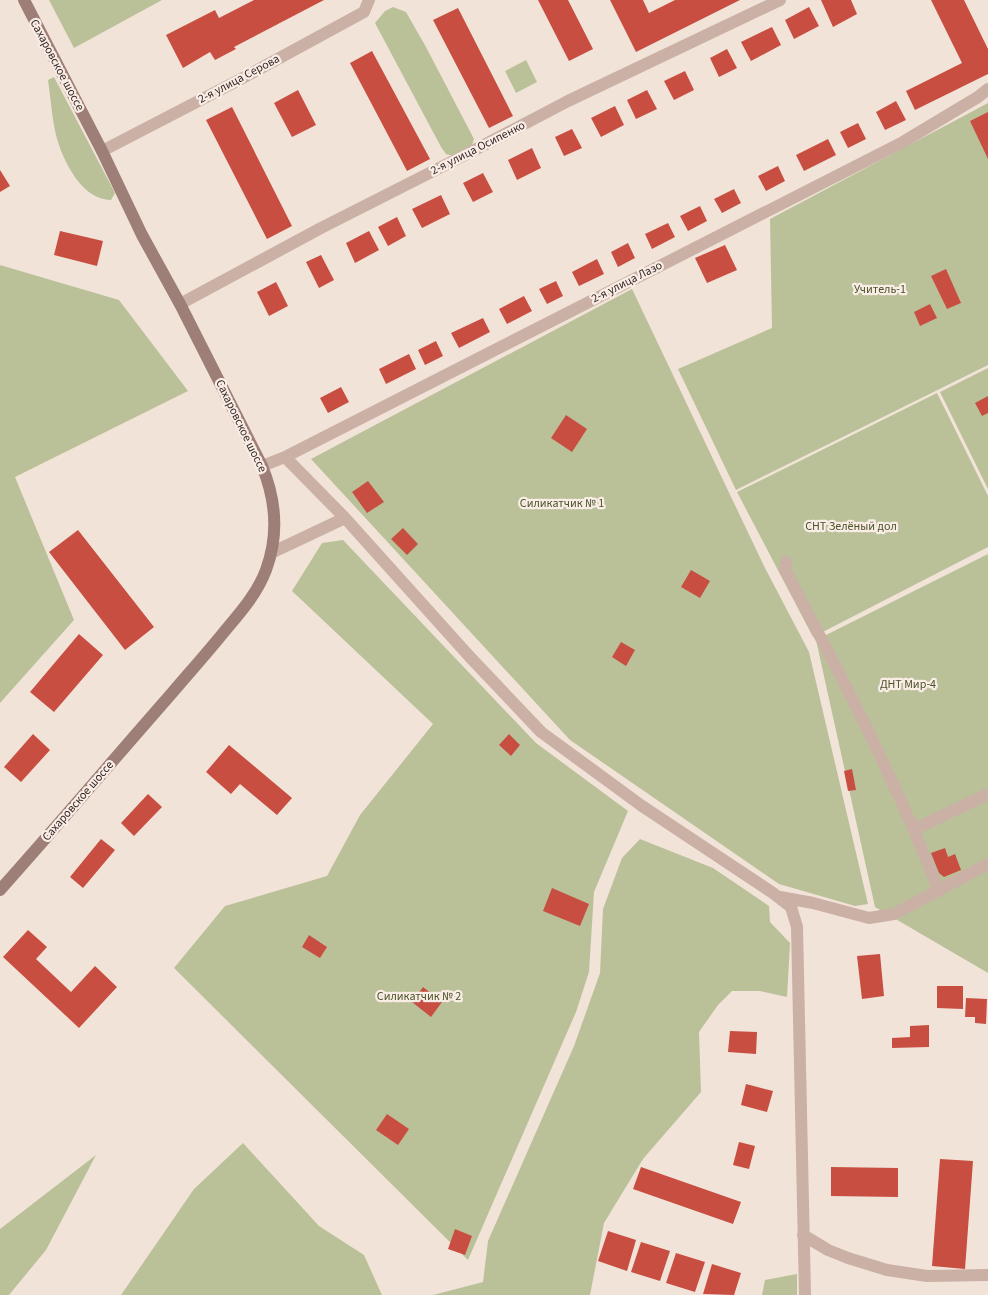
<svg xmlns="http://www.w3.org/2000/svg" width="988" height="1295" font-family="'Source Sans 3',sans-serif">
	<rect width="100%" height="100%" fill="#f2e3d9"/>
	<!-- green -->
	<path fill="#bac199" d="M 49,0 L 162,0 L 74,48 Z
		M 393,7 L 406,12 L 426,47 L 474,139 L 472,145 L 453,156 L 446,154 L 441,147 L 375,23 L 385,11 Z
		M 526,60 L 537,82 L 516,93 L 505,71 Z
		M 54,77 L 115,193 L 111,200 C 82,200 64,162 57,139 C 52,120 51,100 48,80 Z
		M 988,103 L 988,365 L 736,490 L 678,369 L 772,328 L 770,219 Z
		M 0,265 L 119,300 L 188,391 L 15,477 L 74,620 L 0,703 Z
		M 632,289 L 764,566 L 809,652 L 868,904 L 855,906 L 779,884 L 570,740 L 311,459 Z
		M 988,368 L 988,489 L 940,392 Z
		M 937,393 L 988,496 L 988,547 L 813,637 L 737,492 Z
		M 343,540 L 536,743 L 628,811 L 594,892 L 589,972 L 576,1012 L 468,1260 L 174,968 L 225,906 L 327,876 L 360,815 L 433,724 L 292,591 L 322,543 Z
		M 988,554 L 988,973 L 875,907 L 816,640 Z
		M 640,839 L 713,868 L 769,906 L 770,922 L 790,943 L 787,997 L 760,991 L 732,991 L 718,1005 L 699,1032 L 701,1092 L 643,1159 L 604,1223 L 590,1295 L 433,1295 L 483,1282 L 488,1241 L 574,1046 L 600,973 L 603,909 L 622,858 Z
		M 243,1143 L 319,1226 L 364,1255 L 382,1295 L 121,1295 L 194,1189 Z
		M 96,1155 L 46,1250 L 9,1295 L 0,1295 L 0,1229 Z
		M 797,1274 L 797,1295 L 762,1295 L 765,1280 Z"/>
	<!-- building -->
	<path fill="#c84e41" d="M 254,0 L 324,0 L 234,47 L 236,49 L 215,60 L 210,52 L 183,68 L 166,35 L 215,10 L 219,18 Z
		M 538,0 L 568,0 L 593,49 L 569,61 Z
		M 610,0 L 643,0 L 649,13 L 675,0 L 740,0 L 636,52 Z
		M 821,0 L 851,0 L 857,14 L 833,27 Z
		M 931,0 L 964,0 L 988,49 L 988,74 L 915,110 L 906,91 L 962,63 Z
		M 809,7 L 819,26 L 794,39 L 785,20 Z
		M 458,8 L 513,116 L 489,128 L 433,20 Z
		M 772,27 L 781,45 L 751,61 L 741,42 Z
		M 727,49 L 737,68 L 719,77 L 710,58 Z
		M 372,51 L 430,159 L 407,171 L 350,63 Z
		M 685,71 L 694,90 L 674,100 L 664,81 Z
		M 298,90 L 316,125 L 292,137 L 274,103 Z
		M 647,90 L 657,109 L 636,119 L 627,100 Z
		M 896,101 L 906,120 L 885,130 L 876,112 Z
		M 615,106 L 624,125 L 601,137 L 591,118 Z
		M 232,107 L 292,226 L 267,239 L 206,120 Z
		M 988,112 L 988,159 L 970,121 Z
		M 858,123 L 866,139 L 848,148 L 840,132 Z
		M 572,129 L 582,148 L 564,156 L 555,137 Z
		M 828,139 L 836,155 L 804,171 L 796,155 Z
		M 532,148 L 541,168 L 517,180 L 508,160 Z
		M 778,166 L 785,181 L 766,191 L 758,176 Z
		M 0,170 L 10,186 L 0,192 Z
		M 483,173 L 493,192 L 473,202 L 463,183 Z
		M 734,189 L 741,203 L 722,213 L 714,199 Z
		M 441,195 L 450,214 L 422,228 L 412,209 Z
		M 700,206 L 707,221 L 688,231 L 680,216 Z
		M 397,217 L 406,236 L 388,246 L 378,227 Z
		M 668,223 L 675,237 L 652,249 L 645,234 Z
		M 60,231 L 103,241 L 97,266 L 54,255 Z
		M 369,231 L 379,250 L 355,263 L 346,243 Z
		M 628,243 L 635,258 L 618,267 L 611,252 Z
		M 725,245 L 737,270 L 707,283 L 695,258 Z
		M 321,255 L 334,280 L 319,288 L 306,262 Z
		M 597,259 L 604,274 L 579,286 L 572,272 Z
		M 946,269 L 961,303 L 947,309 L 931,276 Z
		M 556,281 L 563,296 L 547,304 L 539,289 Z
		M 276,282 L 288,306 L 269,316 L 257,292 Z
		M 524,296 L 532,311 L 507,324 L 499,309 Z
		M 930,304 L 937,318 L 920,326 L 914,312 Z
		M 483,318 L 490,332 L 459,348 L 451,333 Z
		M 436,341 L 443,356 L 425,365 L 418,350 Z
		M 409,354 L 416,369 L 386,384 L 379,369 Z
		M 341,387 L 349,402 L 328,413 L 320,398 Z
		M 988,396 L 988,413 L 982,416 L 975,403 Z
		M 566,415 L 587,429 L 572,452 L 551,438 Z
		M 368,481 L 384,502 L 367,513 L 352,492 Z
		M 403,528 L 418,544 L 407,555 L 391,539 Z
		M 78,530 L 154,627 L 125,650 L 49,552 Z
		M 691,570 L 710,581 L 700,598 L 681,587 Z
		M 79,634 L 103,655 L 54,712 L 30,692 Z
		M 621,642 L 635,650 L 626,666 L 612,657 Z
		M 33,734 L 50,750 L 21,782 L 4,767 Z
		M 509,734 L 520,745 L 511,756 L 499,745 Z
		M 229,745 L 292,798 L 277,815 L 240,784 L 231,794 L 206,772 Z
		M 852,769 L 856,790 L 848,791 L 844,771 Z
		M 148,794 L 162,807 L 134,836 L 121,823 Z
		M 101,839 L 115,850 L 83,888 L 70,877 Z
		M 945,848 L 948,857 L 955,854 L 961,870 L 944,877 L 939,873 L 931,853 Z
		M 552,888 L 589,904 L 580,926 L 543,911 Z
		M 28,930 L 47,947 L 36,959 L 71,992 L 95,966 L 117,987 L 79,1028 L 3,957 Z
		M 309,935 L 327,947 L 320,958 L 302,947 Z
		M 880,954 L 884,996 L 862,999 L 857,956 Z
		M 937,986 L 963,986 L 963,1009 L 937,1008 Z
		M 423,987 L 442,1002 L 431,1017 L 412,1002 Z
		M 966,998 L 987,999 L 986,1024 L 975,1023 L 975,1017 L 965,1017 Z
		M 929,1025 L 929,1047 L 892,1048 L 892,1038 L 910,1037 L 910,1026 Z
		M 730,1031 L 757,1032 L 756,1054 L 728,1052 Z
		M 746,1084 L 773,1091 L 767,1112 L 741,1105 Z
		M 387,1114 L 409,1129 L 398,1145 L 376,1130 Z
		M 739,1142 L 755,1146 L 749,1169 L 733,1165 Z
		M 940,1159 L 973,1161 L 965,1269 L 932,1266 Z
		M 641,1167 L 741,1202 L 733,1224 L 633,1189 Z
		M 831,1167 L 898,1168 L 898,1197 L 831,1196 Z
		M 455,1229 L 472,1236 L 465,1255 L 448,1249 Z
		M 608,1231 L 636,1240 L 627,1271 L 598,1261 Z
		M 641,1242 L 670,1251 L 660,1281 L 631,1272 Z
		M 676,1253 L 705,1262 L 695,1292 L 666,1283 Z
		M 712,1264 L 741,1273 L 734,1295 L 703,1294 Z"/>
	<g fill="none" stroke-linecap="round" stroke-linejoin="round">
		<!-- minor -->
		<path stroke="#cab0a5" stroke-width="12" d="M 102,151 L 239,80 L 364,12 L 369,0
			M 180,304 L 321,228 L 461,157 L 568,101 L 780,0
			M 285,457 L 345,518 L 469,656 L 541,732 L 642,806 L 773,893 L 791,907 L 797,927 L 805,1295
			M 262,466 L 285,457 L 903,142 L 978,97 L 988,89
			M 271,553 L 345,518
			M 786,562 L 785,570 C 841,675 896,781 939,891
			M 915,829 L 988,794
			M 780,897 L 813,903 L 869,918 L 894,914 L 988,864
			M 803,1235 L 828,1250 L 848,1258 L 887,1270 L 927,1276 L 988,1275"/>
		<!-- secondary -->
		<path stroke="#9d7f77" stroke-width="12" d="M 0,890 C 58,825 115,758 172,693 C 189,673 207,653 224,632 C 240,613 257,594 266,570 C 279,535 276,500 262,466 L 180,304 L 142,235 L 102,151 L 24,0"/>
	</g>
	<g text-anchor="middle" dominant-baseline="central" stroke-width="4.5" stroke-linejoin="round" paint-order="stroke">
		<!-- street labels -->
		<g font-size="12" fill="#362927" stroke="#f9ede6">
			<text transform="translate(57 65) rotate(62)">Сахаровское шоссе</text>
			<text transform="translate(239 79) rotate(-28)">2-я улица Серова</text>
			<text transform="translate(478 148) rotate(-27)">2-я улица Осипенко</text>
			<text transform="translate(627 282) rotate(-27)">2-я улица Лазо</text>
			<text transform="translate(241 426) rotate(64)">Сахаровское шоссе</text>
			<text transform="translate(78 801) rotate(-49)">Сахаровское шоссе</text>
		</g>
		<!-- park labels -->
		<g font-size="12" fill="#4b542a" stroke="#f9ede6">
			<text x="880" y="289">Учитель-1</text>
			<text x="562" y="503">Силикатчик № 1</text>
			<text x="851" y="526">СНТ Зелёный дол</text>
			<text x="908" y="684">ДНТ Мир-4</text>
			<text x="419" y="996">Силикатчик № 2</text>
		</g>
	</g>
</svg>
